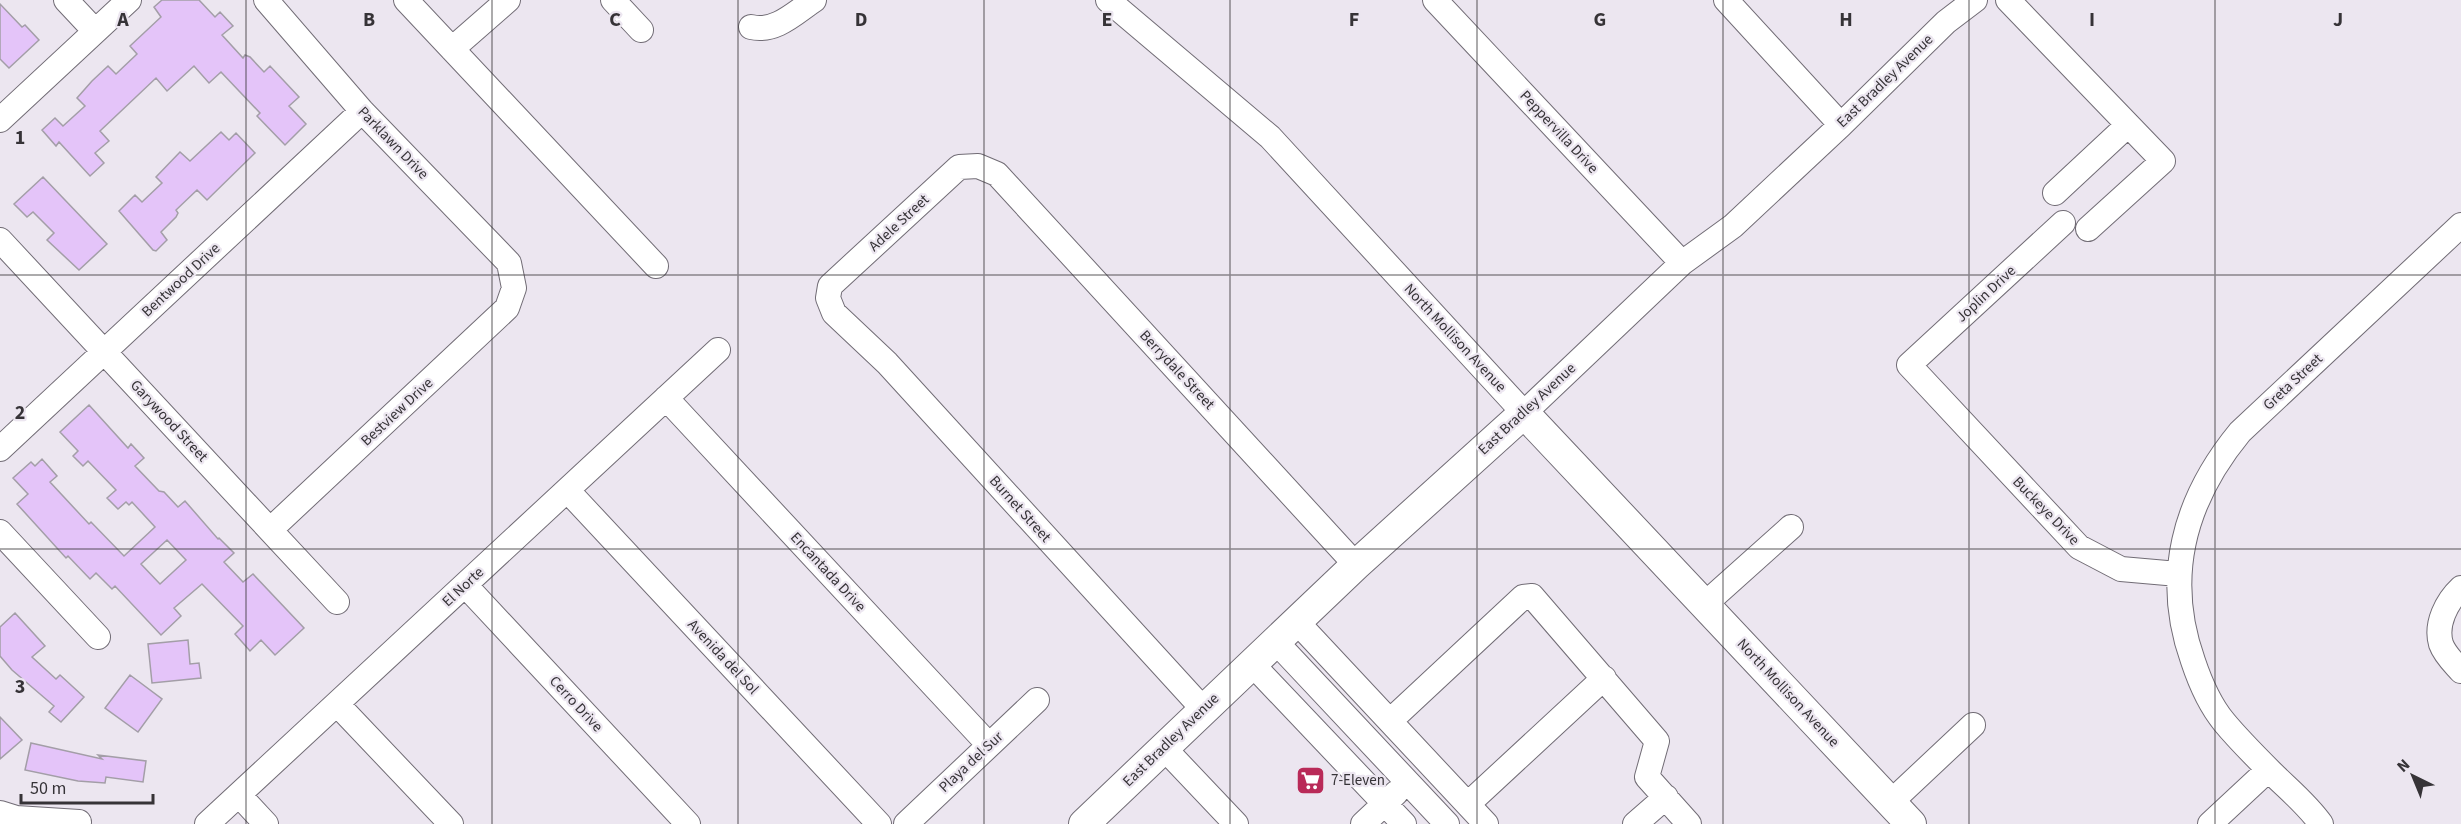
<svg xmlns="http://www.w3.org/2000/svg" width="2461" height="824" font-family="'Source Sans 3',sans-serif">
	<rect width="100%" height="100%" fill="#ece6f0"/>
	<!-- building -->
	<path fill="#e4c4f9" stroke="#a39ea7" stroke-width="1.5" fill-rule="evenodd" d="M 162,0 L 199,0 L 215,17 L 220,12 L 233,26 L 222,35 L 243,58 L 245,55 L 250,57 L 264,72 L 270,66 L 299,97 L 289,106 L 306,124 L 285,145 L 257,116 L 260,113 L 221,72 L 209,83 L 194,66 L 167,91 L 156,78 L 100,131 L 109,141 L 95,153 L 104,163 L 90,176 L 59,142 L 56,146 L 42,130 L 55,118 L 63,126 L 85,106 L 77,98 L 92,81 L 108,66 L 116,74 L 137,54 L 130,46 L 161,17 L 154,7 Z
		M 0,4 L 22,27 L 25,25 L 39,40 L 9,68 L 0,59 Z
		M 221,132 L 229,140 L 236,133 L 255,153 L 207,200 L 197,190 L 176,210 L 178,213 L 176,217 L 161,232 L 167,240 L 156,251 L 153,250 L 119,211 L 135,195 L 142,202 L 162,183 L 156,177 L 180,152 L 190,161 Z
		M 43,177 L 107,244 L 79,270 L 47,240 L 54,233 L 33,212 L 27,217 L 14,204 Z
		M 89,405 L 128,448 L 131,444 L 144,458 L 135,466 L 159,491 L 164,492 L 178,507 L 185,501 L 218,539 L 219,538 L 234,553 L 224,562 L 243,582 L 253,574 L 304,628 L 275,655 L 261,640 L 250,651 L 235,634 L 243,626 L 202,584 L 174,608 L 181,616 L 161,635 L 115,586 L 112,589 L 96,573 L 90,579 L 68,556 L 66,558 L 17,504 L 28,494 L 13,478 L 31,462 L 35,466 L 42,459 L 57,476 L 50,482 L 89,524 L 91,522 L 124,556 L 155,527 L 132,502 L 129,505 L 126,502 L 118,509 L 107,498 L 116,490 L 88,461 L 83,466 L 73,456 L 78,451 L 60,432 ZM 167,540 L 186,560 L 160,584 L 141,564 Z
		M 15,613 L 45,646 L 32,657 L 56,679 L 60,675 L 84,697 L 61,722 L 49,712 L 54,706 L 12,670 L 0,656 L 0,627 Z
		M 188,640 L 190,664 L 199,663 L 201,678 L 152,683 L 148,644 Z
		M 130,675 L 162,699 L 138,732 L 105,708 Z
		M 0,717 L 22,740 L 0,759 Z
		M 31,743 L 102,759 L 98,755 L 146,761 L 143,782 L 106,777 L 105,783 L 78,781 L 25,770 Z"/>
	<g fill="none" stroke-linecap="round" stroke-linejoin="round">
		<defs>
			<path id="minor" d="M 66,0 L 95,31
				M 266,0 L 362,111 L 509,263 L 514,288 L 507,308 L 270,530
				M 406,0 L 656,266
				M 613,0 L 641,30
				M 1108,0 L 1270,137 L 1524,413 L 1682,263 L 1733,226 L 1841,125 L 1946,22 L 1975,0
				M 1435,0 L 1682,263
				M 1726,0 L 1841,125
				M 2008,0 L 2163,161 L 2088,229
				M 751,27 C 775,33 795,13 814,0
				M 452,49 L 508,0
				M 0,120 L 129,0
				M 2055,193 L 2128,125
				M 2063,223 L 1909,365 L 2079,547 L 2121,569 L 2178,574
				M 0,240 L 337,602
				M 666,398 L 989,745
				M 0,449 L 362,111
				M 567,490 L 879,824
				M 0,532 L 98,637
				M 465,585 L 688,824
				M 2461,588 C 2447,601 2435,624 2441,644 C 2445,655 2454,663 2461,671
				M 1705,604 L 1791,527
				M 1297,622 L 1486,824
				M 1276,642 L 1447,824
				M 1253,665 L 1404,824
				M 337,704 L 451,824
				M 1203,709 L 887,363 L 834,313 L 828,298 L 830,286 L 959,167 L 978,166 L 997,174 L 1356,565
				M 1390,721 L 1523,597 L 1532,596 L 1657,741 L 1647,777 L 1689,824
				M 1163,747 L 1236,824
				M 239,795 L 266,824
				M 1891,802 L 1973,725
				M 1468,804 L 1604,678
				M 0,813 L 16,818 L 79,822
				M 207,824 L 718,350
				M 906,824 L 1037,700
				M 1363,824 L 1396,793
				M 1635,824 L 1666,797
				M 2210,824 L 2268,770
				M 2321,824 C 2307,804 2288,789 2271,772 C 2255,756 2238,739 2224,722 C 2210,705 2200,682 2193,661 C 2163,577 2184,500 2240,432 L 2461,225"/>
			<path id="major" d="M 1084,824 L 1356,565 L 1524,413 L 1911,824"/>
		</defs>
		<!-- minor casing -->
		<use href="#minor" stroke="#716c75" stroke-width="26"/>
		<!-- major casing -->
		<use href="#major" stroke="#716c75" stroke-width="32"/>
		<!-- minor -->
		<use href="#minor" stroke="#fff" stroke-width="24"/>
		<!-- major -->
		<use href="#major" stroke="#fff" stroke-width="30"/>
	</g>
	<!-- grid -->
	<path fill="none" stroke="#363337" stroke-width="1.5" stroke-opacity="0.55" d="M 246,0 L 246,824M 492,0 L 492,824M 738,0 L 738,824M 984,0 L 984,824M 1230,0 L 1230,824M 1477,0 L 1477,824M 1723,0 L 1723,824M 1969,0 L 1969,824M 2215,0 L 2215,824M 0,275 L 2461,275M 0,549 L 2461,549"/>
	<!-- icons -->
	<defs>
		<symbol id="supermarket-square" viewBox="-11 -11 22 22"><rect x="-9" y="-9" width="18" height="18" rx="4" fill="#b92a58" stroke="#ece6f0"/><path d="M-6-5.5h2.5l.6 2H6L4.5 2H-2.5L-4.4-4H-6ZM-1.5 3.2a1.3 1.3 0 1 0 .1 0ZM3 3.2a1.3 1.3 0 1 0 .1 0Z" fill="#fff"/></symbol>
	</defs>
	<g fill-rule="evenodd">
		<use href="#supermarket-square" x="1294" y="764" width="33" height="33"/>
	</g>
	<g text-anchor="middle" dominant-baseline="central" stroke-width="4.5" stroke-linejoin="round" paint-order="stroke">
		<!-- street labels -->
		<g font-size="15" fill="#363337" stroke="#ece6f0">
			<text transform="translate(1885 81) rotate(-44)">East Bradley Avenue</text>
			<text transform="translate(1559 132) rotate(47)">Peppervilla Drive</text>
			<text transform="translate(393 143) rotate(46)">Parklawn Drive</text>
			<text transform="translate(899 223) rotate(-43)">Adele Street</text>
			<text transform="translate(181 280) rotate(-43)">Bentwood Drive</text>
			<text transform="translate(1986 294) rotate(-43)">Joplin Drive</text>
			<text transform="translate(1455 338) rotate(47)">North Mollison Avenue</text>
			<text transform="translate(1177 370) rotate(47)">Berrydale Street</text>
			<text transform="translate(2293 382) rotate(-43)">Greta Street</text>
			<text transform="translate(1527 409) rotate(-43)">East Bradley Avenue</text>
			<text transform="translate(397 412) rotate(-43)">Bestview Drive</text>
			<text transform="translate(169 421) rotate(47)">Garywood Street</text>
			<text transform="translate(1020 509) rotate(48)">Burnet Street</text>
			<text transform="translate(2046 511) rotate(46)">Buckeye Drive</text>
			<text transform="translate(828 572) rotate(47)">Encantada Drive</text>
			<text transform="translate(463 587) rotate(-43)">El Norte</text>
			<text transform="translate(723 657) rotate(47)">Avenida del Sol</text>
			<text transform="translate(1788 693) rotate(47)">North Mollison Avenue</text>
			<text transform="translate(576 704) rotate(47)">Cerro Drive</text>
			<text transform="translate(1171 740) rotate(-44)">East Bradley Avenue</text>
			<text transform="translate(971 762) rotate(-43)">Playa del Sur</text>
		</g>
		<!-- poi labels -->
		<g font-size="15" fill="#363337" stroke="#ece6f0" text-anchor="start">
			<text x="1331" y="780">7-Eleven</text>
		</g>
	</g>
	<g font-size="20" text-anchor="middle" font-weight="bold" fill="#363337" stroke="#ece6f0" stroke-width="4.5" stroke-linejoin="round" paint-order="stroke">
		<text x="123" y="26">A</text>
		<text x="369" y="26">B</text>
		<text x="615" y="26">C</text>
		<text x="861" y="26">D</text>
		<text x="1107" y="26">E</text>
		<text x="1354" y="26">F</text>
		<text x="1600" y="26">G</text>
		<text x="1846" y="26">H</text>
		<text x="2092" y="26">I</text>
		<text x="2338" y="26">J</text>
		<text x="20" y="144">1</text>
		<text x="20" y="419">2</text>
		<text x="20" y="693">3</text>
	</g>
	<!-- north arrow -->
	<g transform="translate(2413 776) rotate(317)" stroke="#ece6f0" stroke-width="4.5" paint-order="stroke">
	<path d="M0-4.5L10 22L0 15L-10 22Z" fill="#363337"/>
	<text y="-9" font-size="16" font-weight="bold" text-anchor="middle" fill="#363337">N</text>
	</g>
	<!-- scale -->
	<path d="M21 794v9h132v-9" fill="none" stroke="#363337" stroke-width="3"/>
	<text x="30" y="794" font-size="18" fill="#363337" stroke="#ece6f0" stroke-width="4.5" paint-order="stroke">50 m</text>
</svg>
